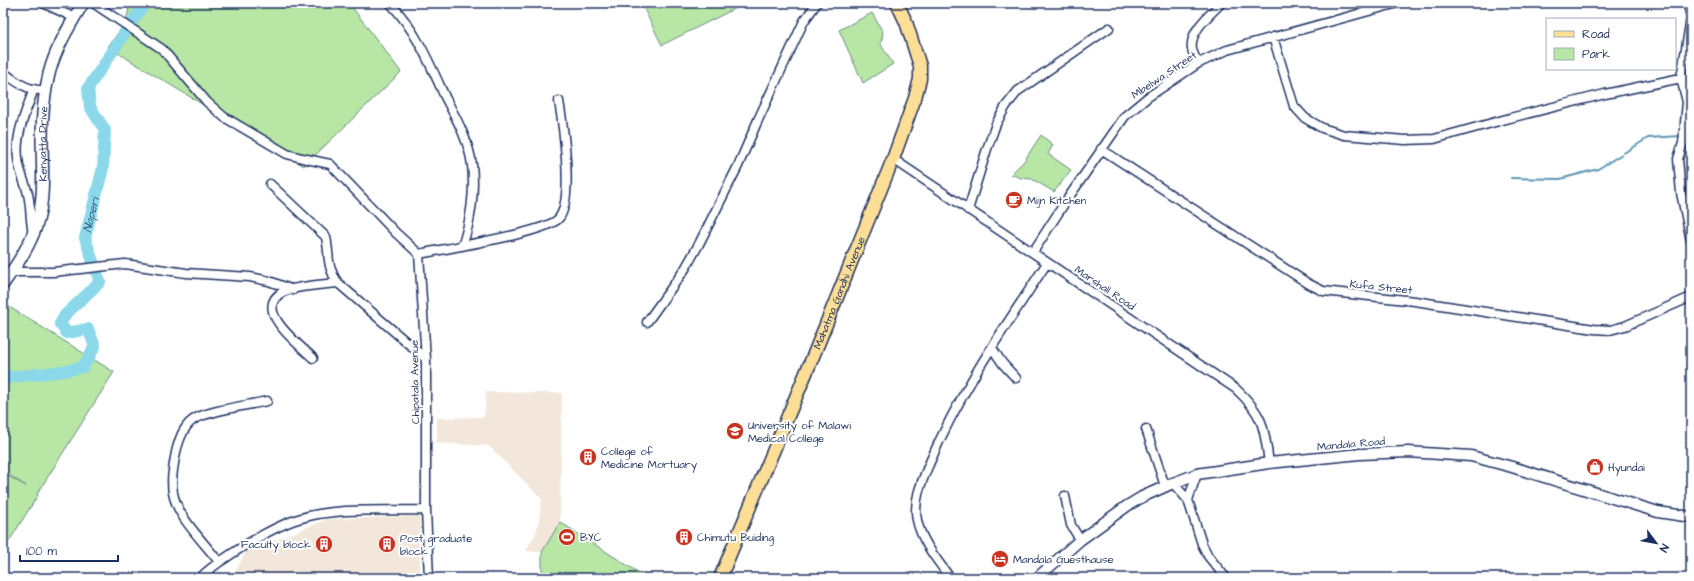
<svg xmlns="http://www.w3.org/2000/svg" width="1694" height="581" font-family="'Architects Daughter',sans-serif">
	<rect width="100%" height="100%" fill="#fff"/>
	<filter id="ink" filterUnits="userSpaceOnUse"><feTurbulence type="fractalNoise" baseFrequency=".025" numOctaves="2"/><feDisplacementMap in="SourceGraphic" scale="8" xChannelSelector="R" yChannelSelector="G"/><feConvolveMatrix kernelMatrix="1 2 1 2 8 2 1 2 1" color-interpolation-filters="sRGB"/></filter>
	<g filter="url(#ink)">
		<!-- built -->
		<path fill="#f3e7db" d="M 486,392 L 562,393 L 560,522 L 542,552 L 526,551 L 537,530 L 542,499 L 489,446 L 435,443 L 437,439 L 437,418 L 484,417 Z
			M 420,516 L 420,578 L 232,578 L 246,552 L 328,519 Z"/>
		<!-- green -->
		<path fill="#b7e6a5" stroke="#698a82" d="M 130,3 L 349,3 L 401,72 L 304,166 L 108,47 C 114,37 122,30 126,19 C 129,14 128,8 130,3 Z
			M 641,3 L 746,3 L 662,45 Z
			M 872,13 L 883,32 L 881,45 L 893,64 L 863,83 L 839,30 Z
			M 1041,135 L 1053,145 L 1048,154 L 1071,170 L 1054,192 L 1032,179 L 1021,178 L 1011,174 L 1024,161 Z
			M 3,303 L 114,372 L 37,494 L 38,495 L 3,551 L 3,473 L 26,486 L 3,471 Z
			M 560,522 L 647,578 L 542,578 L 542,552 Z"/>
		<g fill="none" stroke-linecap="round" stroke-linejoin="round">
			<!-- stream -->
			<path stroke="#5e94b1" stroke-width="2" d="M 1511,178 L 1560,179 L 1598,169 L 1648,138 L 1680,136"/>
			<!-- river -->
			<path stroke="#8ad8e9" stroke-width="12" id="s1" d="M 3,378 L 64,371 L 83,367 L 95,346 L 88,329 L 67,333 L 60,324 L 65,315 L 100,282 L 85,238 L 103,168 L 105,130 L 90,107 L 88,88 L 145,3"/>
			<defs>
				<path id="minor" d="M 43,3 L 75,18
					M 93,3 L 162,49 L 207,102 L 224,117 L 287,154 L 302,158 L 330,164 L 396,233 L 419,254 L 426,359 L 426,510 L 429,578
					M 390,3 C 416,30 430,64 445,97 C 456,118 469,141 472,165 C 475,191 471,221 462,246
					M 1687,3 L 1691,16
					M 1691,18 L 1681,78 L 1687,102 L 1683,143 L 1678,159 L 1681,193 L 1691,241
					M 1273,37 L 1294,106 L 1305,118 L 1322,128 L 1344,135 L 1405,140 L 1434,139 L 1510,118 L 1605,94 L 1681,78 L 1691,79
					M 1199,63 C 1196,59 1193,54 1192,49 C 1189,31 1210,15 1221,3
					M 3,72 C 14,80 25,89 39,90
					M 1101,149 L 1309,284 L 1323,291 L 1415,301 L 1594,329 L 1610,330 L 1625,326 L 1691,297
					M 893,159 L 1236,389 C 1264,415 1264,427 1269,463
					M 270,184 L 326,237 C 330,257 326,266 338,283 L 426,359
					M 968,210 L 986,152 L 996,124 L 1006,106 L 1018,91 L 1109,28
					M 33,234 C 30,220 31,207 28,194 C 25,182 19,171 18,158 C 15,135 26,111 34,89
					M 1033,252 L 1064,204 L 1125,116 L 1148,97 L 1199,63 L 1227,50 L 1398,3
					M 419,254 C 442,249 548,233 559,218 C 574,199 563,125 559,101
					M 12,272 L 53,272 L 125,264 L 186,273 L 250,277 L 269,281 L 293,290
					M 647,322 L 685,269 L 699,244 L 738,166 L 758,120 L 804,21 L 817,3
					M 992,348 L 1003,364 L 1016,378
					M 313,358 C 301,346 253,311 281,293 C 291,287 325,284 338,283
					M 1146,429 L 1165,486
					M 1173,483 L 1188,500 L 1202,544 L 1208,556 L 1226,578
					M 1065,496 L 1071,525 L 1080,540
					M 1188,500 L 1197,474
					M 219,562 C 206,545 183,522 176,503 C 169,487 173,468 176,452 C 179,440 183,427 193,420 C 205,411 250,405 267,401
					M 200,578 C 210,567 224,559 236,551 C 256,538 276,526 298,519 C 335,507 387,511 426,510
					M 950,578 C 938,561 921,541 917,520 C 913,500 922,481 930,462 C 960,391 1005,327 1047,263"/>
				<path id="tertiary" d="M 1037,578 L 1080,540 L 1127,506 L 1142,497 L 1173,483 L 1197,474 L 1217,471 L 1269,463 L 1360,454 L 1408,452 L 1471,456 L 1512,467 L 1658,512 L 1691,517"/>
				<g id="secondary">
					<path id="s2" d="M 3,284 C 17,265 32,243 38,220 C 45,194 42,165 42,138 C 42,117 44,94 49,74 C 55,49 70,25 83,3"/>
				</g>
				<g id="primary">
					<path id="s3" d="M 720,578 L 814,354 L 893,159 L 915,98 L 920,79 L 920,66 L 906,22 L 897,3"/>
				</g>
			</defs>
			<!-- minor casing -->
			<use href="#minor" stroke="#1b2f5e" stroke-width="11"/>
			<!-- tertiary casing -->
			<use href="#tertiary" stroke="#1b2f5e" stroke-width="13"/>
			<!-- secondary casing -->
			<use href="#secondary" stroke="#1b2f5e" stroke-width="14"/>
			<!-- primary casing -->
			<use href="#primary" stroke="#1b2f5e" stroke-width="15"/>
			<!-- minor -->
			<use href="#minor" stroke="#fff" stroke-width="8"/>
			<!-- tertiary -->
			<use href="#tertiary" stroke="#fff" stroke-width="10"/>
			<!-- secondary -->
			<use href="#secondary" stroke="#fff" stroke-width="11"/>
			<!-- primary -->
			<use href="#primary" stroke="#fdde96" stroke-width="12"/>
		</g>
	</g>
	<!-- icons -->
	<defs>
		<symbol id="cafe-disc" viewBox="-11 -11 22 22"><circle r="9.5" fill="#c8321e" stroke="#fff"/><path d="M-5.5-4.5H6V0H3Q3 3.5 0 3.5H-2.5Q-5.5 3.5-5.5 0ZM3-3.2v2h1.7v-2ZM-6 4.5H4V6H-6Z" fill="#fff"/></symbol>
		<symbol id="university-disc" viewBox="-11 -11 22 22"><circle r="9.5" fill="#c8321e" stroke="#fff"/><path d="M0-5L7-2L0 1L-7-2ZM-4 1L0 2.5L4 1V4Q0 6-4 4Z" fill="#fff"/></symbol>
		<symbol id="building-disc" viewBox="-11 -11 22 22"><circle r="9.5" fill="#c8321e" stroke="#fff"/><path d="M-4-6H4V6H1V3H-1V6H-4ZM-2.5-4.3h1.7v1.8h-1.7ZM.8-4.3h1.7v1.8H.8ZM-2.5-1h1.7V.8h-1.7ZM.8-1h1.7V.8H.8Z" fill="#fff"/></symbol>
		<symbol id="shop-disc" viewBox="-11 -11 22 22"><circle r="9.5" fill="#c8321e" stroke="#fff"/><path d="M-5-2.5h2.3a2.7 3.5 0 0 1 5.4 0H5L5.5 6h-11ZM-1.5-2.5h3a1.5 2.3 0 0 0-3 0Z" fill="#fff"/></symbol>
		<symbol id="stadium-disc" viewBox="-11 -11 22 22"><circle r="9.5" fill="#c8321e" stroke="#fff"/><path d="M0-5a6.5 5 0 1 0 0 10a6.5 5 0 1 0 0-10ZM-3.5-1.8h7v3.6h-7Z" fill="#fff"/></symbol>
		<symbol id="hotel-disc" viewBox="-11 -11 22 22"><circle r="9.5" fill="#c8321e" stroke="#fff"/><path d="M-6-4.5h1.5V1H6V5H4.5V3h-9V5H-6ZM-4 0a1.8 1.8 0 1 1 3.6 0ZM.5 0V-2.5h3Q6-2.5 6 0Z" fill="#fff"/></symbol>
	</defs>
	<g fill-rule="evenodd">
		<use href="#cafe-disc" x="1004" y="190" width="20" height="20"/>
		<use href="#university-disc" x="725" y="421" width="20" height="20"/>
		<use href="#building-disc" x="578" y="447" width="20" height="20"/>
		<use href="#shop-disc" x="1585" y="457" width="20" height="20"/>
		<use href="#stadium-disc" x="557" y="527" width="20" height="20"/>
		<use href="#building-disc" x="674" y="527" width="20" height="20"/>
		<use href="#building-disc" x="314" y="534" width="20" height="20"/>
		<use href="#building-disc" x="377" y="534" width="20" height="20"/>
		<use href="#hotel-disc" x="990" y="549" width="20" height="20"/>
	</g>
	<g text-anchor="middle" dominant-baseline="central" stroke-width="4" stroke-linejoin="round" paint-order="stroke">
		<!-- street labels -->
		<g font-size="11" fill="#1b2f5e" stroke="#fff">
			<text transform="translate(1164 75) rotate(-34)">Mbelwa Street</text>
			<text stroke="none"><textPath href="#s2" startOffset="150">Kenyatta Drive</textPath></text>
			<text transform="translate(1381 287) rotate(6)">Kufa Street</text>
			<text transform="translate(1105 288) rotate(34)">Marshall Road</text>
			<text stroke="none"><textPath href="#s3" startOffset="309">Mahatma Gandhi Avenue</textPath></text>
			<text transform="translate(415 382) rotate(-91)">Chipatala Avenue</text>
			<text transform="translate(1351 444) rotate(-5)">Mandala Road</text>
		</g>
		<!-- poi labels -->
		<g font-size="11" fill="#1b2f5e" stroke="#fff" text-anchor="start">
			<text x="1027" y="200">Mijn Kitchen</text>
			<text x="748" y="425">University of Malawi<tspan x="748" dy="13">Medical College</tspan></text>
			<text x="601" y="451">College of<tspan x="601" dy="13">Medicine Mortuary</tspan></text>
			<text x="1608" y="467">Hyundai</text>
			<text x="580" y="537">BYC</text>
			<text x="697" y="537">Chimutu Buiding</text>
			<text x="400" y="538">Post graduate<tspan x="400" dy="13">block</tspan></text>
			<text x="311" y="544" text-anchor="end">Faculty block</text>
			<text x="1013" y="559">Mandala Guesthause</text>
		</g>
		<!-- water labels -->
		<g font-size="12" font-style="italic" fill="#375981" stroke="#fff">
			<text stroke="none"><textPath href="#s1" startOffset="285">Naperi</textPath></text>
		</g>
	</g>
	<!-- margin -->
	<rect width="1694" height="581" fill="none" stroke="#fff" stroke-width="16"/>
	<rect x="8" y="8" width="1678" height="565" fill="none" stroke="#1b2f5e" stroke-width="1.5" filter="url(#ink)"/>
	<!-- legend -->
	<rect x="1546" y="18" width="130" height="52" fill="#ffffff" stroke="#a4acbf"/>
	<rect x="1554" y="31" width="20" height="6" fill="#fdde96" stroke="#a4acbf"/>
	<text x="1582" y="38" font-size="12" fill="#1b2f5e">Road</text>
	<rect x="1554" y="48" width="20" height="12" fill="#b7e6a5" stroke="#a4acbf"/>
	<text x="1582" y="58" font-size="12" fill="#1b2f5e">Park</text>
	<!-- north arrow -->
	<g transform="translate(1656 543) rotate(122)" stroke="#ffffff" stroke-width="3" paint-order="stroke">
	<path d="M0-3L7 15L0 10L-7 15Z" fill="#1b2f5e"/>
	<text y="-6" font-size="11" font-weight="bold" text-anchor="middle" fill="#1b2f5e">N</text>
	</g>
	<!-- scale -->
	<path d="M20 555v6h98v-6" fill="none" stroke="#1b2f5e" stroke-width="2"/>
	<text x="26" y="555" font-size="12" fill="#1b2f5e" stroke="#ffffff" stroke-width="3" paint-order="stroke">100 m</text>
</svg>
